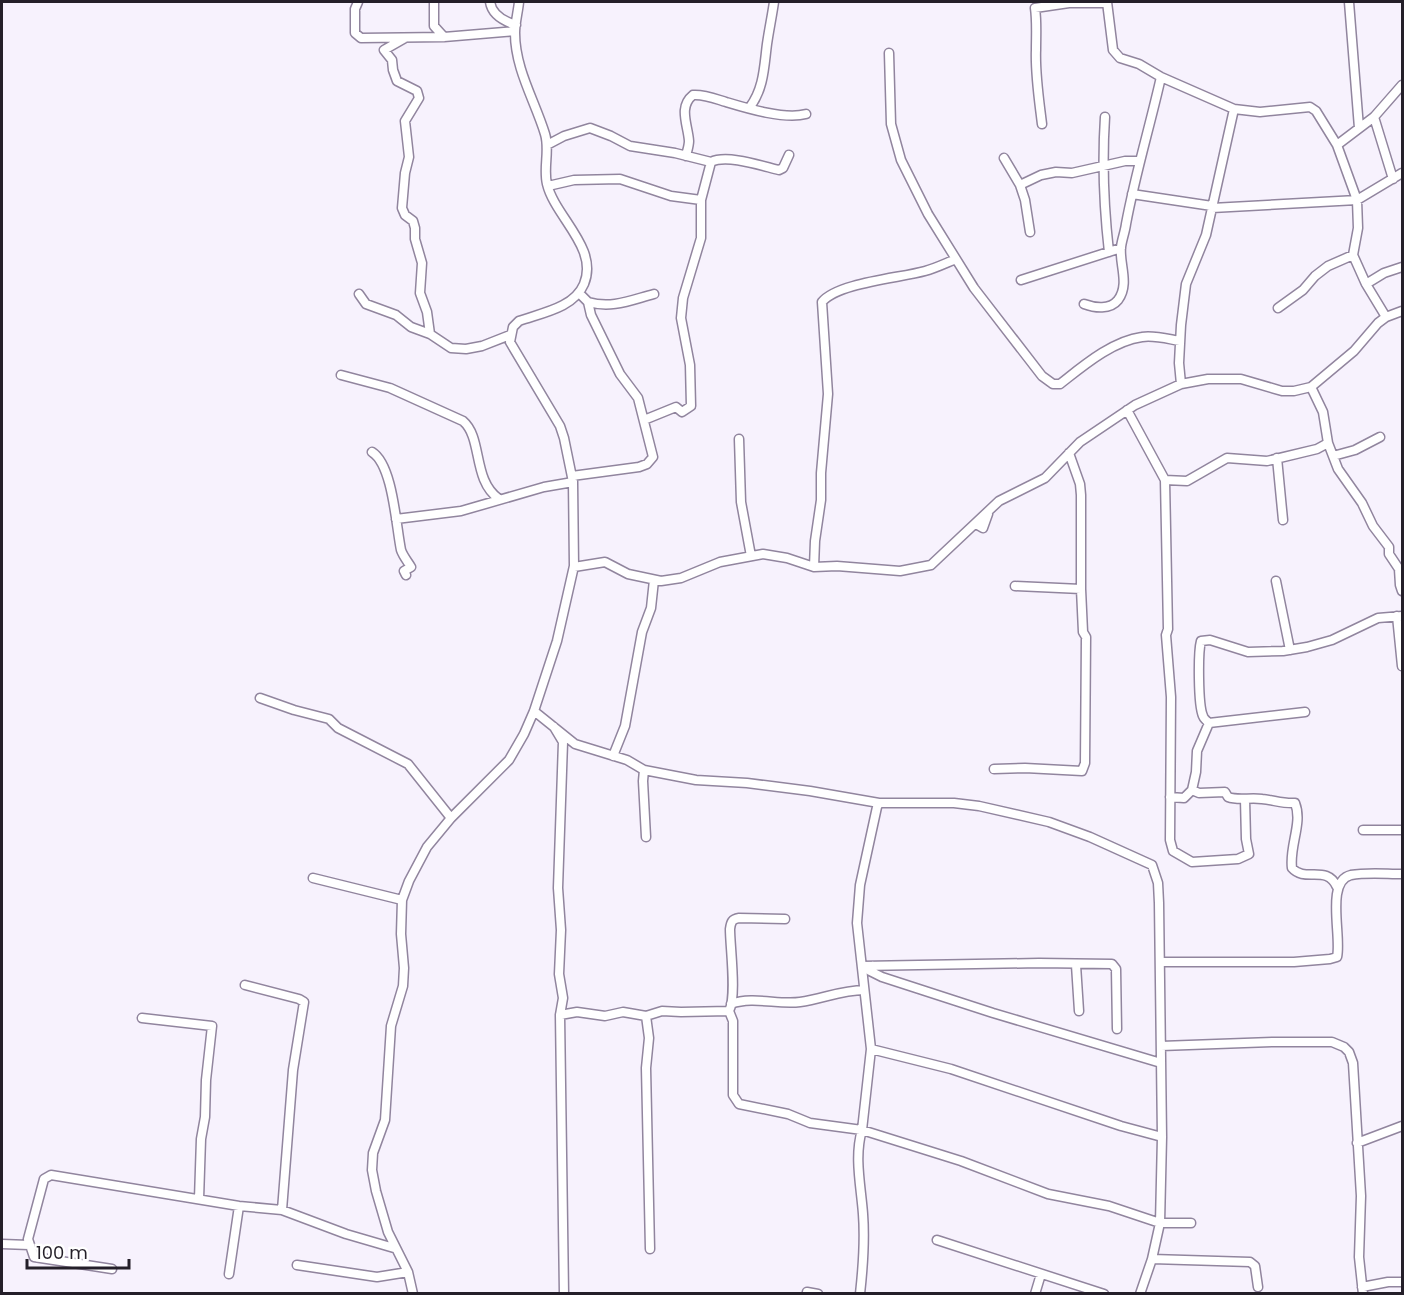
<svg xmlns="http://www.w3.org/2000/svg" width="1404" height="1295" font-family="Poppins,sans-serif">
	<rect width="100%" height="100%" fill="#f7f2fd"/>
	<g fill="none" stroke-linecap="round" stroke-linejoin="round">
		<defs>
			<path id="street" d="M 358,2 L 355,9 L 355,33 L 361,38 L 444,37 L 515,31
				M 434,2 L 434,26 L 444,37
				M 490,2 C 492,15 503,21 516,25
				M 1107,2 L 1113,50 L 1120,58 L 1139,64 L 1161,77 L 1234,109 L 1260,112 L 1310,107 L 1316,111 L 1337,145 L 1357,200 L 1358,228 L 1353,255 L 1366,284 L 1386,317
				M 1349,2 L 1359,128
				M 405,38 L 384,50 L 392,60 L 393,70 L 397,81 L 417,91 L 419,98 L 405,121 L 409,157 L 405,173 L 402,208 L 405,215 L 413,221 L 415,228 L 415,239 L 422,263 L 420,293 L 427,312 L 430,334
				M 889,53 L 891,124 L 901,160 L 928,214 L 974,288 L 1042,376 L 1053,384 L 1060,384 C 1083,366 1112,341 1142,337 C 1154,335 1168,339 1180,341
				M 750,107 C 764,88 764,67 767,44 C 769,30 772,16 774,2
				M 1105,117 C 1102,162 1104,208 1109,252
				M 1374,117 L 1393,179
				M 1042,124 C 1039,99 1035,74 1036,50 C 1036,35 1037,22 1035,8 L 1069,3 L 1107,3
				M 547,145 L 564,136 L 590,128 L 611,136 L 630,146 L 675,153 L 711,162
				M 1337,145 L 1374,117 L 1402,85
				M 686,156 C 687,151 689,146 689,141 C 688,125 678,107 693,95 C 704,94 716,99 726,102 C 746,108 785,120 806,114
				M 1004,158 L 1020,185 L 1025,200 L 1030,232
				M 1020,185 L 1041,175 L 1056,172 L 1072,173 L 1125,161 L 1140,161
				M 548,186 L 574,180 L 620,179 L 671,196 L 701,200
				M 1132,194 L 1212,206
				M 1212,208 L 1357,200 L 1402,173
				M 1021,280 L 1121,248
				M 1366,284 L 1384,273 L 1402,267
				M 359,294 L 366,304 L 396,315 L 411,327 L 430,334 L 451,348 L 466,349 L 482,346 L 510,335
				M 588,302 C 612,309 631,300 654,294
				M 1084,304 C 1095,308 1110,310 1118,300 C 1130,284 1119,264 1121,247 C 1122,239 1125,232 1126,224 C 1135,175 1150,126 1161,77
				M 1278,308 L 1303,290 L 1315,276 L 1328,266 L 1353,255
				M 341,375 L 390,388 L 463,421 C 483,438 472,480 499,499
				M 1181,384 L 1179,363 L 1181,325 L 1186,284 L 1206,235 L 1234,109
				M 1311,387 L 1323,412 L 1328,443 L 1338,469 L 1362,503 L 1373,526 L 1389,547 L 1389,554 L 1399,569 L 1400,585 L 1402,591
				M 1127,410 L 1165,480
				M 644,420 L 676,407 L 682,412 L 691,406 L 690,365 L 681,318 L 683,298 L 701,238 L 701,200 L 711,162 C 727,154 762,166 779,170 L 783,168 L 789,155
				M 739,439 L 741,502 L 751,556
				M 372,452 C 393,465 396,526 401,550 C 403,556 408,562 411,567 L 404,571 L 406,575
				M 1333,456 L 1355,450 L 1380,437
				M 1277,458 L 1283,520
				M 572,476 L 639,467 L 647,464 L 653,457 L 638,398 L 620,374 L 591,315 L 588,302 L 579,293
				M 396,519 L 461,511 L 544,487 L 573,482
				M 976,524 L 983,528 L 988,514
				M 574,567 L 605,562 L 628,574 L 661,581 L 681,578 L 720,562 L 763,554 L 787,558 L 814,567 L 837,566 L 900,571 L 931,565 L 999,501 L 1045,478 L 1080,442 L 1135,405 L 1181,384 L 1208,379 L 1241,379 L 1282,391 L 1294,391 L 1311,387 L 1354,351 L 1378,323 L 1386,317 L 1402,311
				M 814,567 L 815,541 L 821,500 L 821,473 L 828,394 L 822,302 C 837,283 900,278 925,271 C 936,268 946,263 956,259
				M 1276,581 L 1290,650
				M 1015,586 L 1081,589
				M 1397,616 L 1402,666
				M 260,698 L 294,710 L 329,719 L 338,728 L 408,764 L 451,818
				M 534,711 L 575,744 L 627,760 L 644,770 L 643,781 L 646,837
				M 1305,712 L 1209,723 C 1208,722 1203,718 1203,716 C 1198,705 1198,652 1201,641 L 1210,640 L 1248,652 L 1283,651 L 1307,647 L 1332,640 L 1378,618 L 1402,616
				M 554,727 L 563,742 L 558,888 L 561,930 L 559,974 L 563,998 L 560,1015 L 564,1294
				M 613,756 L 625,726 L 642,632 L 651,608 L 654,580
				M 994,769 L 1025,768 L 1082,771 L 1085,763 L 1086,637 L 1083,632 L 1081,589 L 1081,495 L 1080,484 L 1069,453
				M 644,770 L 696,780 L 747,783 L 810,791 L 879,803
				M 1192,790 L 1196,772 L 1197,751 L 1209,723
				M 1170,797 L 1184,798 L 1192,790 L 1199,793 L 1225,792 L 1228,797 C 1239,801 1250,797 1262,799 C 1273,800 1284,804 1295,803 C 1303,823 1289,846 1292,868 C 1305,883 1327,864 1337,887
				M 1245,799 L 1246,839 L 1249,854 L 1238,859 L 1192,862 L 1173,851 L 1170,840 L 1171,697 L 1166,635 L 1168,629 L 1165,480 L 1187,481 L 1227,458 L 1267,461 L 1317,449 L 1328,443
				M 1363,830 L 1402,830
				M 313,878 L 402,900
				M 785,919 L 739,918 C 732,919 731,922 730,929 C 730,947 737,997 729,1011 L 733,1021 L 733,1095 L 739,1104 L 788,1114 L 810,1123 L 862,1130 L 961,1161 L 1048,1194 L 1109,1206 L 1160,1223 L 1191,1223
				M 1160,962 L 1294,962 L 1330,959 L 1337,957 C 1342,937 1325,881 1351,875 C 1367,872 1386,874 1402,874
				M 1076,965 L 1079,1011
				M 862,966 L 1039,963 L 1112,964 L 1116,969 L 1117,1029
				M 873,966 L 870,971 L 882,977 L 993,1013 L 1161,1063
				M 245,985 L 299,999 L 304,1002 L 293,1070 L 282,1210
				M 731,1004 C 753,996 778,1005 800,1002 C 822,999 842,990 864,990
				M 560,1015 L 577,1012 L 605,1016 L 623,1012 L 646,1016 L 662,1011 L 681,1012 L 729,1011
				M 646,1016 L 649,1038 L 646,1068 L 650,1249
				M 142,1018 L 212,1026 L 206,1080 L 205,1117 L 201,1139 L 199,1199
				M 1161,1046 L 1273,1042 L 1332,1042 L 1344,1047 L 1349,1052 L 1353,1063 L 1361,1196 L 1359,1257 L 1363,1294
				M 871,1049 L 951,1069 L 1121,1126 L 1162,1137
				M 1357,1143 L 1402,1126
				M 937,1240 L 1104,1294
				M 2,1244 L 29,1245
				M 1152,1259 L 1250,1262 L 1255,1266 L 1258,1287
				M 297,1265 L 377,1277 L 408,1272
				M 112,1269 L 34,1257 L 28,1239 L 44,1179 L 51,1175 L 239,1206 L 282,1210 L 346,1234 L 394,1248
				M 229,1274 L 239,1206
				M 1362,1287 L 1388,1282 L 1402,1282
				M 807,1292 L 818,1294
				M 413,1294 L 408,1272 L 388,1232 L 376,1191 L 372,1170 L 373,1153 L 385,1120 L 391,1026 L 403,986 L 404,968 L 401,934 L 402,900 L 409,881 L 427,847 L 451,818 L 509,760 L 524,734 L 534,711 L 557,641 L 574,566 L 573,482 L 564,438 L 560,426 L 510,342 L 513,327 L 519,321 C 541,313 574,308 584,284 C 599,248 555,217 547,184 C 543,168 550,150 545,134 C 535,101 515,69 515,33 C 515,23 518,12 519,2
				M 860,1294 C 863,1267 865,1240 863,1214 C 861,1186 854,1157 862,1130 L 871,1049 L 857,923 L 860,885 L 877,807 L 879,803 L 954,803 L 979,806 L 1049,822 L 1090,837 L 1152,865 L 1158,883 L 1159,903 L 1162,1137 L 1160,1223 L 1152,1259 L 1140,1294
				M 1035,1294 L 1041,1274"/>
		</defs>
		<!-- street casing -->
		<use href="#street" stroke="#91859e" stroke-width="11"/>
		<!-- street -->
		<use href="#street" stroke="#fff" stroke-width="8"/>
	</g>
	<!-- border -->
	<rect width="1404" height="1295" fill="none" stroke="#241f29" stroke-width="6"/>
	<!-- scale -->
	<path d="M27 1259v9h102v-9" fill="none" stroke="#241f29" stroke-width="3"/>
	<text x="36" y="1259" font-size="18" fill="#241f29" stroke="#ffffff" stroke-width="4.5" paint-order="stroke">100 m</text>
</svg>
